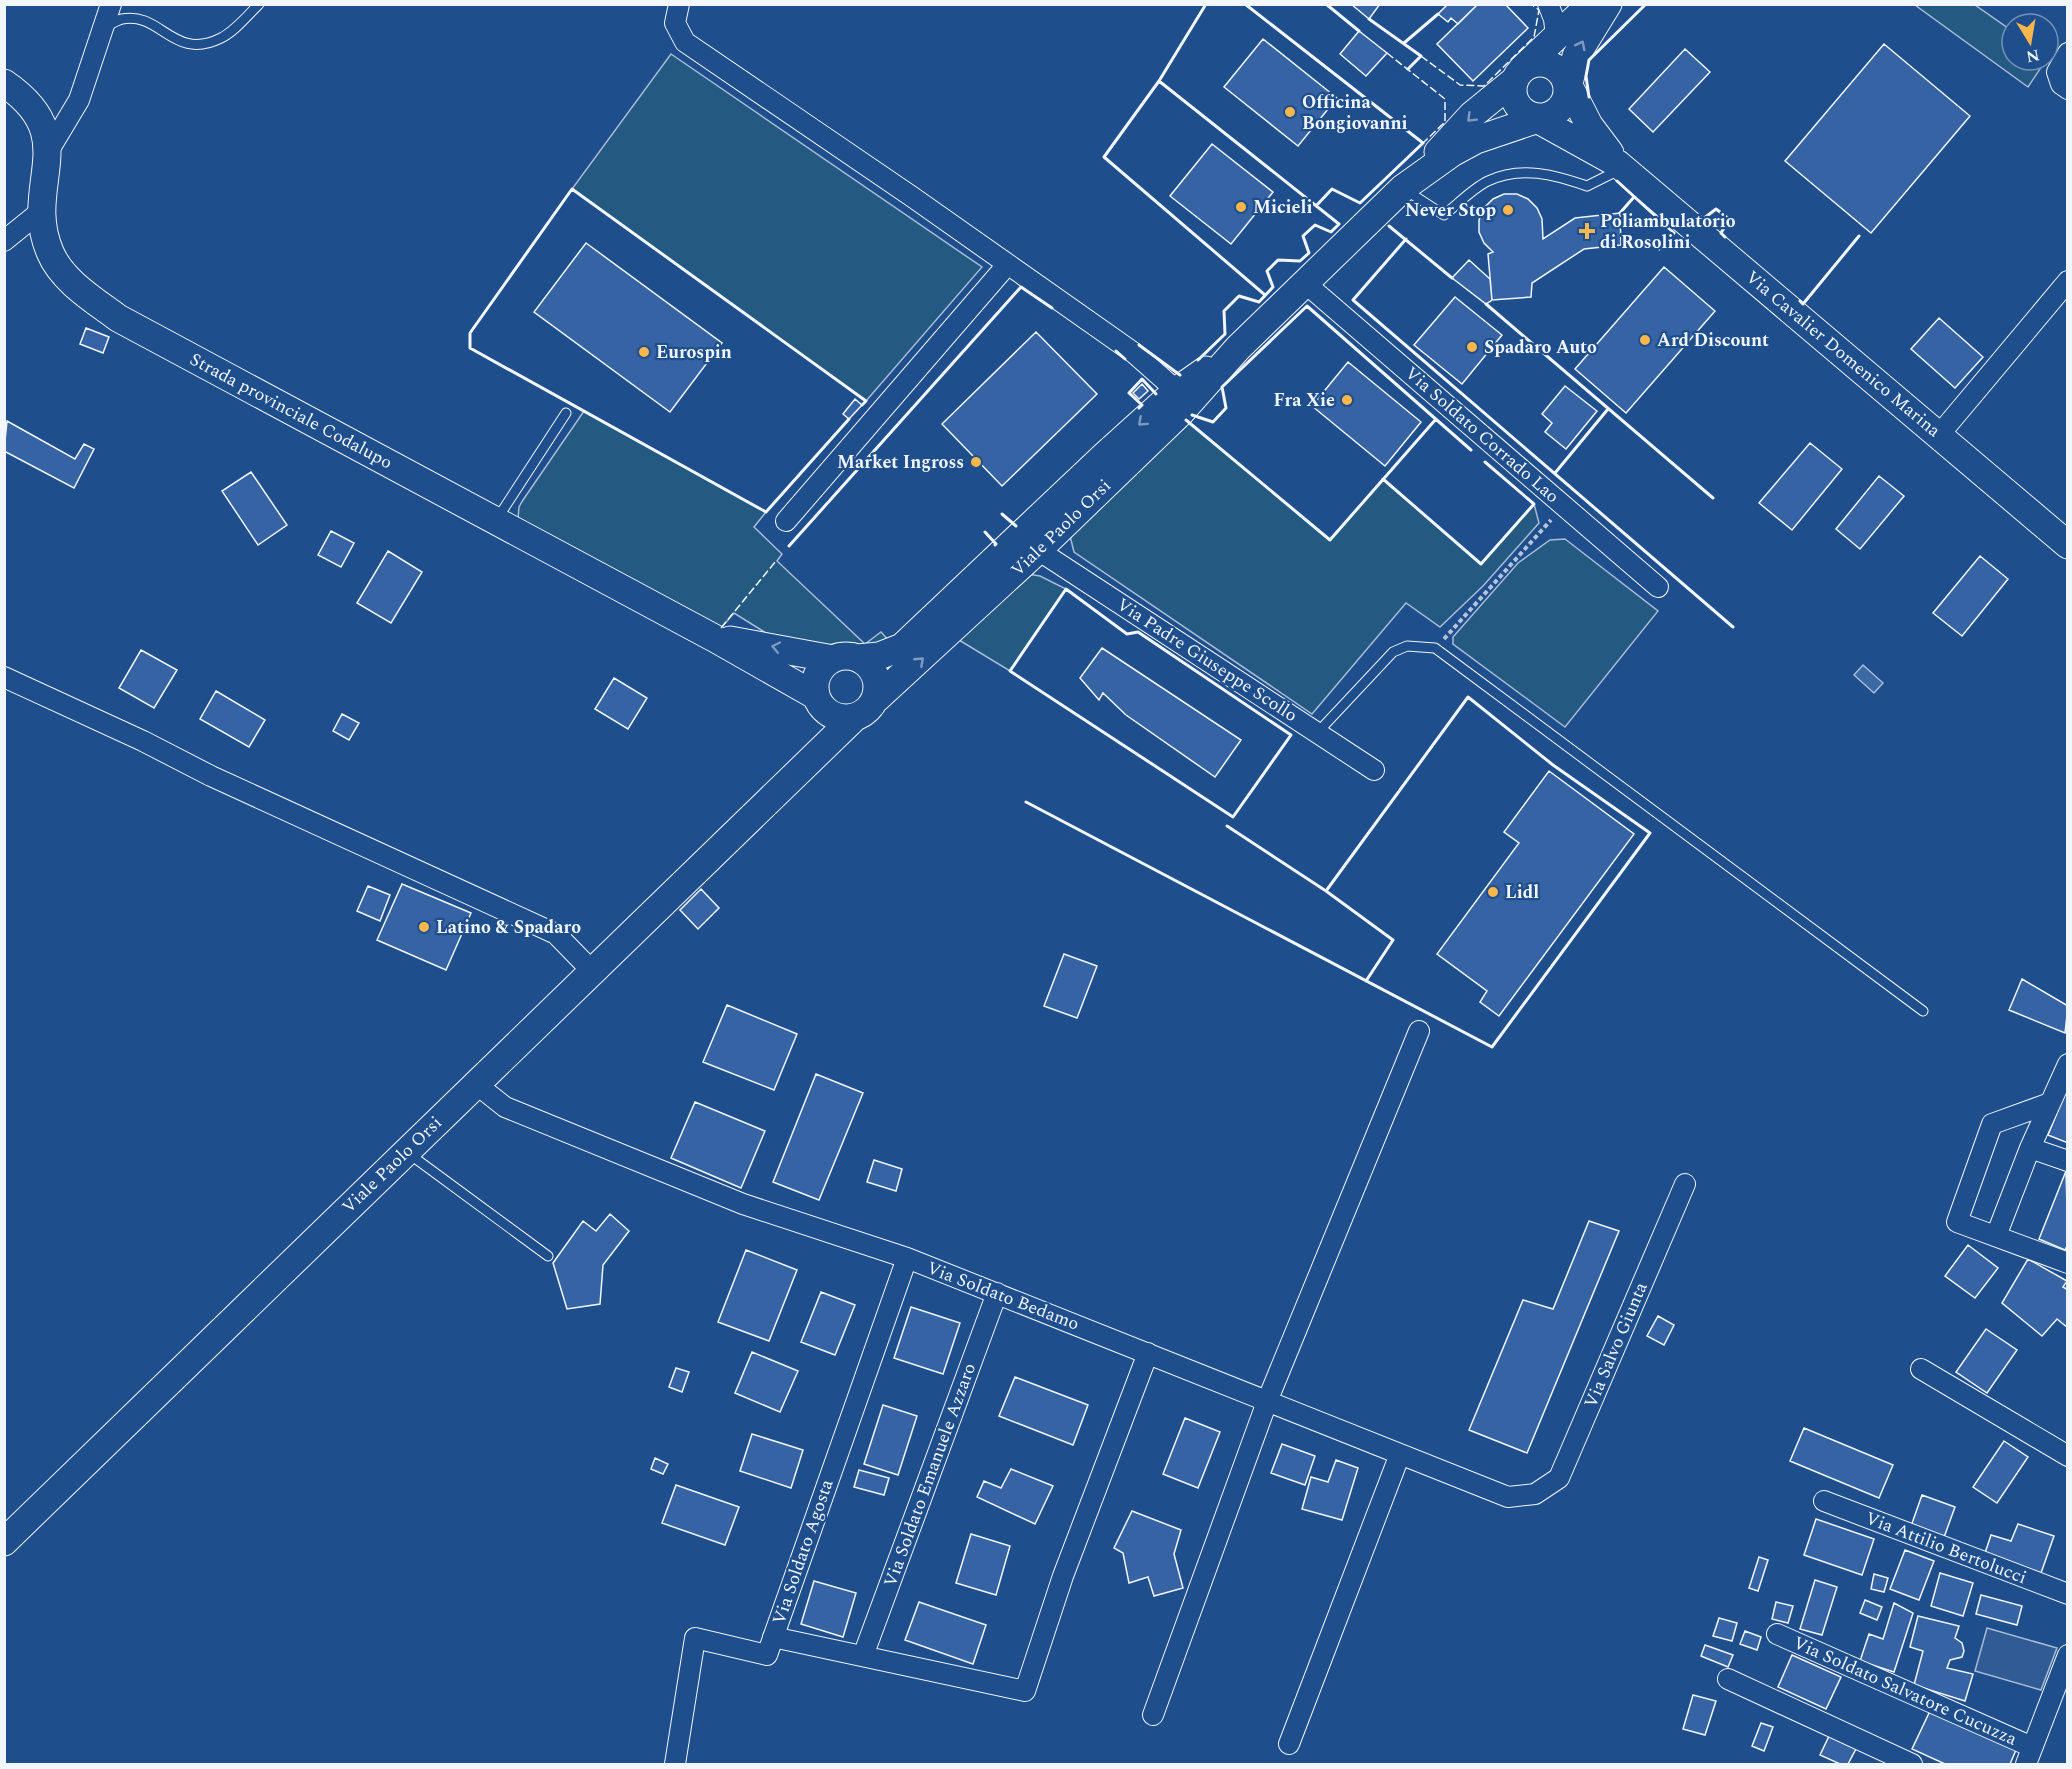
<svg xmlns="http://www.w3.org/2000/svg" width="2072" height="1769" font-family="Spectral,serif">
	<rect width="100%" height="100%" fill="#1f4e8c"/>
	<!-- green -->
	<path fill="#245a82" stroke="#a8bbd7" stroke-width="1.5" d="M 1915,5 L 1975,5 L 2012,31 L 2012,60 L 2046,60 L 2028,87 Z
		M 671,54 L 982,267 L 866,401 L 572,189 Z
		M 584,411 L 766,512 L 754,527 L 782,554 L 777,561 L 865,644 L 881,632 L 892,644 L 837,648 L 766,633 L 734,613 L 721,628 L 518,519 L 519,507 L 523,500 Z
		M 1184,418 L 1329,540 L 1383,479 L 1481,564 L 1534,504 L 1539,523 L 1483,586 L 1440,627 L 1406,603 L 1312,714 L 1074,552 L 1070,536 Z
		M 1565,539 L 1658,611 L 1565,727 L 1453,644 L 1453,637 L 1518,563 L 1550,540 Z
		M 1027,574 L 1040,576 L 1066,589 L 1010,671 L 959,640 Z"/>
	<!-- parking -->
	<path fill="#305b95" stroke="#a8bbd7" stroke-width="1.5" d="M 1987,1628 L 2057,1648 L 2041,1690 L 1975,1671 Z"/>
	<!-- water -->
	<path fill="#3b69a3" stroke="#a8bbd7" stroke-width="1.5" d="M 1863,665 L 1883,683 L 1874,693 L 1854,675 Z"/>
	<!-- building -->
	<path fill="#3563a3" stroke="#f2f6ff" stroke-width="1.5" d="M 1351,4 L 1380,4 L 1369,19 Z
		M 1448,4 L 1478,4 L 1458,24 L 1451,18 L 1448,22 L 1438,14 Z
		M 1478,4 L 1505,4 L 1528,28 L 1473,81 L 1437,44 Z
		M 1359,31 L 1387,53 L 1366,76 L 1340,54 Z
		M 1263,39 L 1337,98 L 1298,146 L 1224,87 Z
		M 1884,44 L 1970,116 L 1871,233 L 1785,161 Z
		M 1685,49 L 1710,72 L 1653,132 L 1629,109 Z
		M 1212,144 L 1273,192 L 1231,244 L 1170,196 Z
		M 1504,194 L 1517,194 L 1528,199 L 1537,208 L 1542,219 L 1543,239 L 1575,218 L 1620,213 L 1621,245 L 1584,249 L 1532,283 L 1531,297 L 1492,300 L 1488,254 L 1493,252 L 1484,243 L 1479,232 L 1479,220 L 1484,208 L 1493,199 Z
		M 586,243 L 722,343 L 670,412 L 534,312 Z
		M 1469,260 L 1490,279 L 1492,300 L 1486,304 L 1452,278 Z
		M 1664,267 L 1715,311 L 1626,413 L 1575,369 Z
		M 1455,297 L 1502,335 L 1462,384 L 1414,345 Z
		M 1939,318 L 1983,357 L 1955,388 L 1911,349 Z
		M 86,328 L 109,337 L 103,353 L 80,344 Z
		M 1036,332 L 1097,394 L 1002,486 L 942,424 Z
		M 1348,362 L 1421,422 L 1385,466 L 1312,406 Z
		M 1142,384 L 1148,391 L 1139,399 L 1133,393 Z
		M 1565,386 L 1597,411 L 1566,449 L 1545,432 L 1552,423 L 1542,414 Z
		M 855,399 L 862,405 L 849,419 L 843,414 Z
		M 7,421 L 75,459 L 84,444 L 94,449 L 74,488 L 4,451 Z
		M 1810,443 L 1842,469 L 1792,530 L 1759,503 Z
		M 251,472 L 287,525 L 258,545 L 222,491 Z
		M 1879,476 L 1904,496 L 1860,549 L 1836,529 Z
		M 331,531 L 354,543 L 341,567 L 318,555 Z
		M 388,551 L 422,572 L 391,623 L 357,603 Z
		M 1980,556 L 2008,579 L 1962,636 L 1933,613 Z
		M 1102,648 L 1241,740 L 1215,777 L 1126,715 L 1103,693 L 1099,700 L 1080,678 Z
		M 141,650 L 177,670 L 154,708 L 119,688 Z
		M 614,678 L 647,698 L 628,729 L 595,709 Z
		M 216,691 L 265,720 L 249,747 L 200,719 Z
		M 342,714 L 359,723 L 349,740 L 333,731 Z
		M 1549,771 L 1634,834 L 1499,1016 L 1480,1002 L 1487,991 L 1437,954 L 1519,843 L 1504,832 Z
		M 402,884 L 471,913 L 446,970 L 377,940 Z
		M 368,886 L 390,895 L 380,921 L 357,911 Z
		M 701,889 L 719,908 L 698,929 L 680,910 Z
		M 1064,954 L 1097,966 L 1077,1018 L 1044,1006 Z
		M 2022,979 L 2068,1006 L 2065,1033 L 2009,1010 Z
		M 727,1005 L 797,1034 L 774,1090 L 703,1062 Z
		M 816,1074 L 863,1093 L 819,1200 L 773,1182 Z
		M 2068,1086 L 2068,1143 L 2048,1135 Z
		M 695,1102 L 765,1131 L 741,1188 L 671,1158 Z
		M 874,1160 L 902,1169 L 896,1191 L 867,1182 Z
		M 2066,1171 L 2068,1244 L 2065,1250 L 2039,1239 Z
		M 610,1214 L 629,1231 L 603,1265 L 600,1304 L 567,1309 L 553,1263 L 583,1221 L 596,1231 Z
		M 1589,1221 L 1619,1231 L 1527,1453 L 1469,1430 L 1523,1300 L 1553,1309 Z
		M 1968,1245 L 1998,1268 L 1975,1298 L 1945,1276 Z
		M 746,1250 L 797,1270 L 769,1341 L 718,1322 Z
		M 2028,1259 L 2067,1281 L 2063,1287 L 2068,1290 L 2068,1328 L 2057,1319 L 2042,1336 L 2002,1303 Z
		M 821,1292 L 855,1305 L 835,1355 L 801,1342 Z
		M 911,1307 L 960,1323 L 943,1374 L 894,1358 Z
		M 1658,1316 L 1674,1325 L 1664,1345 L 1647,1336 Z
		M 1986,1329 L 2017,1350 L 1987,1393 L 1956,1372 Z
		M 752,1352 L 798,1371 L 780,1412 L 735,1393 Z
		M 676,1368 L 689,1372 L 682,1392 L 669,1387 Z
		M 1015,1377 L 1088,1405 L 1073,1445 L 999,1416 Z
		M 883,1405 L 917,1416 L 898,1475 L 864,1464 Z
		M 1185,1418 L 1220,1432 L 1198,1488 L 1163,1474 Z
		M 1804,1428 L 1893,1465 L 1879,1498 L 1790,1461 Z
		M 752,1434 L 803,1450 L 791,1488 L 740,1471 Z
		M 2004,1441 L 2028,1457 L 1997,1503 L 1973,1487 Z
		M 1282,1444 L 1315,1456 L 1305,1485 L 1271,1473 Z
		M 655,1458 L 668,1464 L 663,1474 L 651,1469 Z
		M 1336,1460 L 1358,1468 L 1342,1520 L 1302,1509 L 1311,1477 L 1328,1482 Z
		M 1011,1469 L 1053,1486 L 1035,1524 L 977,1497 L 984,1481 L 1001,1488 Z
		M 859,1470 L 889,1478 L 884,1495 L 854,1487 Z
		M 676,1485 L 739,1507 L 725,1545 L 662,1523 Z
		M 1922,1495 L 1955,1507 L 1943,1540 L 1910,1529 Z
		M 1132,1511 L 1181,1530 L 1174,1554 L 1183,1588 L 1154,1596 L 1148,1577 L 1129,1583 L 1123,1553 L 1114,1548 Z
		M 1816,1519 L 1874,1539 L 1862,1575 L 1804,1555 Z
		M 2018,1524 L 2054,1536 L 2041,1573 L 1985,1553 L 1991,1535 L 2011,1541 Z
		M 971,1534 L 1010,1546 L 996,1595 L 956,1583 Z
		M 1905,1550 L 1934,1561 L 1919,1600 L 1890,1589 Z
		M 1759,1557 L 1768,1560 L 1758,1591 L 1749,1588 Z
		M 1940,1573 L 1973,1583 L 1963,1616 L 1931,1606 Z
		M 1874,1574 L 1888,1578 L 1884,1592 L 1871,1589 Z
		M 1815,1580 L 1837,1587 L 1822,1635 L 1800,1629 Z
		M 814,1581 L 856,1593 L 843,1637 L 801,1624 Z
		M 1981,1595 L 2022,1606 L 2017,1625 L 1976,1614 Z
		M 1865,1600 L 1882,1607 L 1877,1620 L 1860,1613 Z
		M 919,1602 L 986,1625 L 973,1664 L 905,1640 Z
		M 1776,1602 L 1793,1606 L 1788,1623 L 1772,1619 Z
		M 1894,1603 L 1913,1613 L 1894,1672 L 1860,1661 L 1869,1634 L 1883,1639 Z
		M 1918,1616 L 1959,1626 L 1955,1638 L 1962,1643 L 1964,1651 L 1962,1657 L 1950,1660 L 1947,1668 L 1973,1674 L 1965,1701 L 1914,1685 L 1923,1651 L 1910,1647 Z
		M 1719,1618 L 1737,1623 L 1732,1641 L 1713,1636 Z
		M 1745,1631 L 1761,1637 L 1757,1650 L 1740,1644 Z
		M 1705,1645 L 1733,1655 L 1728,1667 L 1701,1656 Z
		M 1792,1655 L 1841,1677 L 1826,1709 L 1778,1687 Z
		M 1693,1695 L 1716,1701 L 1705,1735 L 1683,1729 Z
		M 1930,1711 L 2016,1750 L 2010,1764 L 1945,1764 L 1912,1749 Z
		M 1761,1723 L 1773,1727 L 1764,1751 L 1752,1746 Z
		M 1831,1732 L 1858,1745 L 1848,1764 L 1840,1764 L 1820,1755 Z"/>
	<g fill="none" stroke-linecap="round" stroke-linejoin="round">
		<defs>
			<path id="lane" d="M 106,27 C 111,24 117,20 122,19 C 161,11 173,62 221,38 C 235,31 248,15 259,4
				M 1407,191 L 1444,215 C 1458,204 1473,188 1488,181 C 1521,165 1555,175 1587,186 L 1621,169
				M 497,519 L 566,413
				M 1318,732 L 1393,652 L 1407,646 L 1435,648 L 1923,1011
				M 408,1153 L 548,1256"/>
			<path id="street" d="M 679,4 L 675,23 L 685,42 L 911,196 L 1134,353 L 1186,399
				M 1548,4 L 1554,19 L 1556,37
				M 2068,53 L 2057,72 L 2061,84 L 2068,89
				M 49,150 L 79,100 L 111,4
				M 4,241 L 41,211
				M 1305,283 L 1658,587
				M 1939,435 L 2068,281
				M 786,521 L 1007,265
				M 1038,550 L 1374,770
				M 4,677 L 143,741 L 211,776 L 556,934 L 593,972
				M 476,1084 L 505,1107 L 743,1204 L 907,1258 L 1508,1497 L 1535,1494 L 1559,1478 L 1685,1184
				M 2050,1103 L 1992,1124 L 1957,1222 L 2068,1263
				M 2030,1148 L 2068,1161
				M 1996,1236 L 2030,1148 L 2068,1064
				M 1921,1369 L 2068,1456
				M 1824,1501 L 2068,1594
				M 1777,1634 L 2032,1747
				M 773,1637 L 1025,1691 L 1063,1576 L 1148,1353
				M 863,1656 L 997,1293
				M 1728,1679 L 1912,1764
				M 1153,1715 L 1268,1399 L 1419,1031
				M 1289,1744 L 1400,1454
				M 675,1764 L 695,1638 L 767,1655 L 907,1258
				M 2026,1764 L 2068,1655"/>
			<path id="secondary" d="M1513 90a27 27 0 1 1 54 0a27 27 0 1 1-54 0Z
				M 1522,69 L 1591,4
				M 1565,78 L 1589,125 L 1610,153
				M 4,83 C 85,138 21,184 50,252 C 62,281 94,300 118,318 L 714,638 L 816,696
				M 1567,91 L 1576,56 L 1608,4
				M 1526,113 L 1618,164 L 2068,545
				M 1438,152 L 1472,115 L 1515,80
				M 730,640 L 833,659
				M815 687a31 31 0 1 1 62 0a31 31 0 1 1-62 0Z
				M 858,658 L 879,656 L 902,647 L 1104,456 L 1176,391 L 1206,370
				M 876,699 L 1038,550 L 1181,412 L 1238,348 L 1403,188 L 1452,153 L 1476,140 L 1547,116
				M 4,1542 L 855,717"/>
		</defs>
		<!-- lane casing -->
		<use href="#lane" stroke="#f2f6ff" stroke-width="11"/>
		<!-- street casing -->
		<use href="#street" stroke="#f2f6ff" stroke-width="22"/>
		<!-- secondary casing -->
		<use href="#secondary" stroke="#f2f6ff" stroke-width="29"/>
		<!-- path -->
		<path stroke="#b3c4dc" stroke-width="4" stroke-dasharray="4.5 3" stroke-linecap="butt" d="M 1444,639 L 1551,520"/>
		<!-- lane -->
		<use href="#lane" stroke="#1f4e8c" stroke-width="9"/>
		<!-- street -->
		<use href="#street" stroke="#1f4e8c" stroke-width="20"/>
		<!-- secondary -->
		<use href="#secondary" stroke="#1f4e8c" stroke-width="27"/>
		<!-- fence -->
		<path stroke="#f2f6ff" stroke-width="1.5" stroke-dasharray="8 3" stroke-linecap="butt" d="M 1387,53 L 1445,99 L 1445,122 L 1423,143
			M 1421,56 L 1460,85 L 1484,86 L 1534,37 L 1539,10 L 1531,4
			M 721,628 L 776,561"/>
		<!-- wall -->
		<path stroke="#f2f6ff" stroke-width="3" d="M 1206,4 L 1159,81 L 1104,157 L 1265,295
			M 1245,4 L 1423,143 L 1360,203 L 1332,189 L 1316,206
			M 1326,4 L 1359,31
			M 1369,19 L 1421,56 L 1408,69
			M 1404,43 L 1438,14
			M 1159,81 L 1339,224 L 1331,232 L 1315,225 L 1303,236 L 1309,253 L 1300,261 L 1278,260 L 1267,271 L 1273,287 L 1259,302 L 1239,296 L 1224,311 L 1225,334 L 1198,360
			M 1589,97 L 1586,76 L 1589,60 L 1646,4
			M 1617,181 L 1674,233 L 1659,249
			M 1620,213 L 1634,197
			M 1701,217 L 1703,219 L 1716,209 L 1729,219 L 1721,233 L 1725,237
			M 1389,226 L 1452,278
			M 1406,239 L 1353,300 L 1733,627
			M 1800,301 L 1803,304 L 1859,236
			M 1486,304 L 1713,498
			M 1139,345 L 1180,375
			M 1116,351 L 1125,359
			M 1139,408 L 1142,405 L 1129,393 L 1142,379 L 1156,394
			M 1192,415 L 1213,422 L 1226,408 L 1222,387 L 1307,306 L 1471,450
			M 849,419 L 766,512 L 470,348 L 470,333 L 572,189 L 866,401 L 862,405
			M 1186,420 L 1330,540 L 1436,419
			M 1555,473 L 1608,409
			M 1383,479 L 1481,564 L 1534,504 L 1485,462
			M 1002,514 L 1016,526
			M 985,532 L 996,544 L 995,545
			M 789,546 L 1021,287 L 1052,308
			M 1066,589 L 1127,634 L 1138,632 L 1291,735 L 1233,817 L 1010,671 Z
			M 1026,802 L 1492,1047 L 1650,833 L 1553,765 L 1468,697 L 1326,891
			M 1227,826 L 1326,891 L 1393,940 L 1366,981"/>
	</g>
	<!-- one-way arrows -->
	<defs><path id="oneway-chevron" d="M-2-3.5L2.5 0L-2 3.5" fill="none" stroke-width="1.6" stroke-linecap="round" stroke-linejoin="round" transform="scale(1.5)"/></defs>
	<g stroke="#7e9ac0">
		<use href="#oneway-chevron" transform="translate(1581 45) rotate(-63)"/>
		<use href="#oneway-chevron" transform="translate(1471 118) rotate(135)"/>
		<use href="#oneway-chevron" transform="translate(1142 422) rotate(138)"/>
		<use href="#oneway-chevron" transform="translate(776 647) rotate(-168)"/>
		<use href="#oneway-chevron" transform="translate(920 661) rotate(-43)"/>
	</g>
	<!-- markers -->
	<g fill="#ffb74d" stroke="#1f4e8c" stroke-width="2">
		<circle cx="1290" cy="112" r="6"/>
		<circle cx="1241" cy="207" r="6"/>
		<circle cx="1508" cy="210" r="6"/>
		<path d="M1584 222h6v6h6v6h-6v6h-6v-6h-6v-6h6z"/>
		<circle cx="1645" cy="340" r="6"/>
		<circle cx="1472" cy="347" r="6"/>
		<circle cx="644" cy="352" r="6"/>
		<circle cx="1347" cy="400" r="6"/>
		<circle cx="976" cy="462" r="6"/>
		<circle cx="1493" cy="892" r="6"/>
		<circle cx="424" cy="927" r="6"/>
	</g>
	<g text-anchor="middle" dominant-baseline="central" stroke-width="4.5" stroke-linejoin="round" paint-order="stroke">
		<!-- poi labels -->
		<g font-size="18" font-weight="bold" fill="#f2f6ff" stroke="#1f4e8c" text-anchor="start">
			<text x="1302" y="102">Officina<tspan x="1302" dy="21">Bongiovanni</tspan></text>
			<text x="1253" y="207">Micieli</text>
			<text x="1496" y="210" text-anchor="end">Never Stop</text>
			<text x="1600" y="221">Poliambulatorio<tspan x="1600" dy="21">di Rosolini</tspan></text>
			<text x="1657" y="340">Ard Discount</text>
			<text x="1484" y="347">Spadaro Auto</text>
			<text x="656" y="352">Eurospin</text>
			<text x="1335" y="400" text-anchor="end">Fra Xie</text>
			<text x="964" y="462" text-anchor="end">Market Ingross</text>
			<text x="1505" y="892">Lidl</text>
			<text x="436" y="927">Latino &amp; Spadaro</text>
		</g>
		<!-- street labels -->
		<g font-size="18" fill="#f2f6ff" stroke="#1f4e8c">
			<text transform="translate(1843 354) rotate(40)">Via Cavalier Domenico Marina</text>
			<text transform="translate(291 411) rotate(28)">Strada provinciale Codalupo</text>
			<text transform="translate(1482 435) rotate(41)">Via Soldato Corrado Lao</text>
			<text transform="translate(1061 528) rotate(-44)">Viale Paolo Orsi</text>
			<text transform="translate(1207 660) rotate(33)">Via Padre Giuseppe Scollo</text>
			<text transform="translate(392 1165) rotate(-44)">Viale Paolo Orsi</text>
			<text transform="translate(1003 1296) rotate(21)">Via Soldato Bedamo</text>
			<text transform="translate(1616 1345) rotate(-67)">Via Salvo Giunta</text>
			<text transform="translate(930 1475) rotate(-70)">Via Soldato Emanuele Azzaro</text>
			<text transform="translate(1946 1548) rotate(21)">Via Attilio Bertolucci</text>
			<text transform="translate(803 1552) rotate(-71)">Via Soldato Agosta</text>
			<text transform="translate(1905 1691) rotate(24)">Via Soldato Salvatore Cucuzza</text>
		</g>
	</g>
	<!-- border -->
	<rect width="2072" height="1769" fill="none" stroke="#f2f6ff" stroke-width="12"/>
	<!-- north arrow -->
	<g transform="translate(2030 42) rotate(169)"><circle r="28" fill="#1f4e8c" stroke="#7391ba" stroke-width="1.5"/>
	<path d="M0-4.5L10 22L0 15L-10 22Z" fill="#ffb74d"/>
	<text y="-9" font-size="16" font-weight="bold" text-anchor="middle" fill="#f2f6ff">N</text>
	</g>
</svg>
